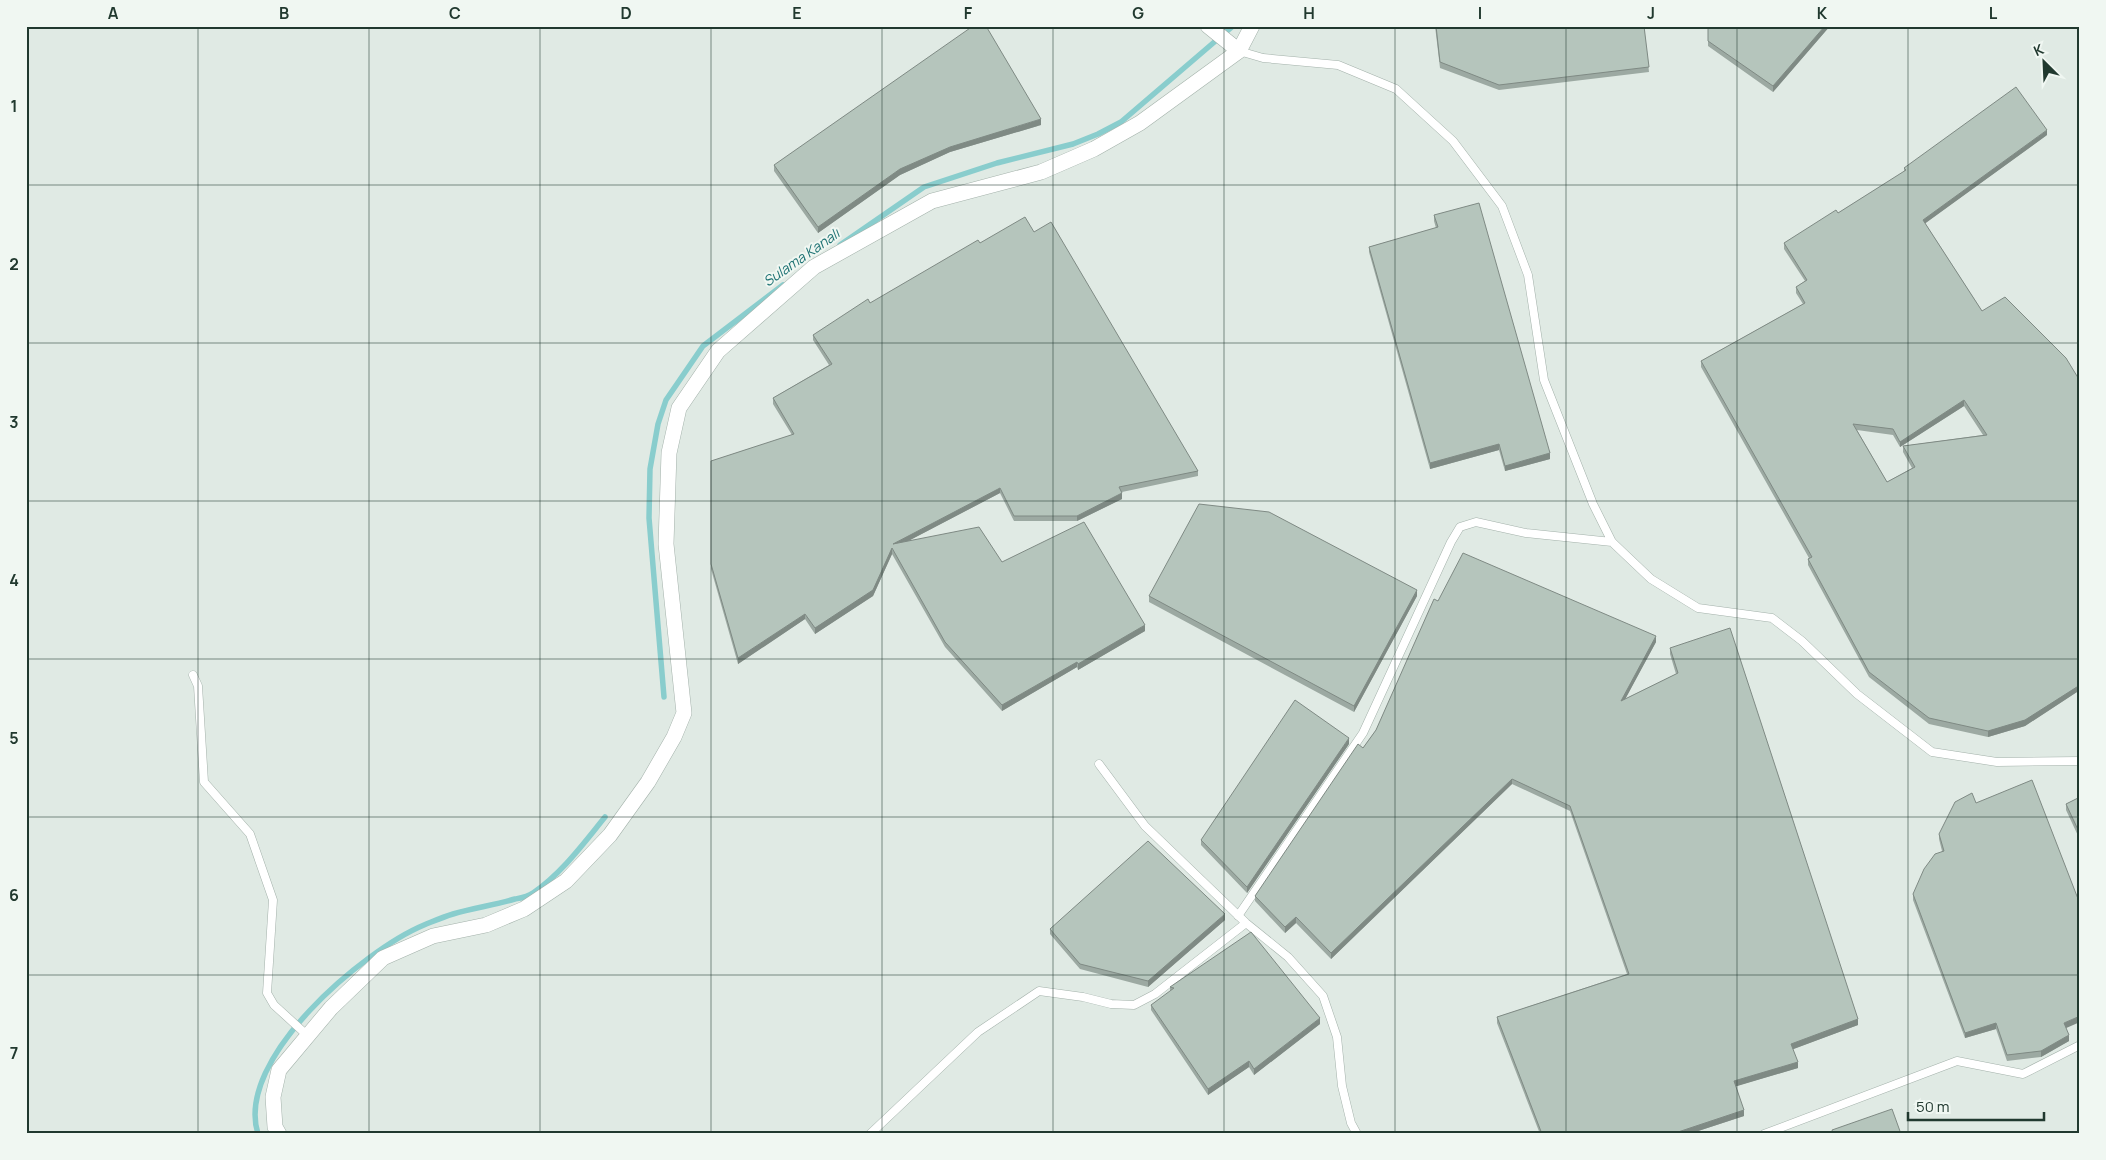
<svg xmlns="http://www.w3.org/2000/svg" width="2106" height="1160" font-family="Manrope,sans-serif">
	<rect width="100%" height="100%" fill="#e0eae4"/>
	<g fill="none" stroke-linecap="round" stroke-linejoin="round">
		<!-- stream -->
		<path stroke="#89cdcd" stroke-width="5.5" d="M 840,245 L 924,187 L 997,163 L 1073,144 L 1098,134 L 1121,122 L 1233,26
			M 664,697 L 649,518 L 650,469 L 658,424 L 666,400 L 703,346 L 783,285
			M 258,1134 C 234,1059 364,950 424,925 C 434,921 443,917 453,914 C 473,908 495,905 515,899 C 521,898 528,897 533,893 C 562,873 583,844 605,817"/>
		<defs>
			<path id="lane" d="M 1239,51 L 1263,58 L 1338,65 L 1396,89 L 1453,141 L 1502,206 L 1528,275 L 1544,380 L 1593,504 L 1612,542 L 1651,579 L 1698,608 L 1772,618 L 1802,641 L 1857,694 L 1932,752 L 1997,762 L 2080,761
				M 193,675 L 198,686 L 204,782 L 250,834 L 273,900 L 267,993 L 274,1005 L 308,1036
				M 1099,764 L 1145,826 L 1246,923 L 1288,957 L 1323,996 L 1337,1037 L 1342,1086 L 1351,1123 L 1357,1134
				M 1238,916 L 1363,733 L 1451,542 L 1460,527 L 1476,522 L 1526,533 L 1612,542
				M 870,1134 L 978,1032 L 1039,991 L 1083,997 L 1111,1004 L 1134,1005 L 1155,994 L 1246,923
				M 1764,1134 L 1957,1061 L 2023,1074 L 2080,1045"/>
			<path id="street" d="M 1208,26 L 1239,51
				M 279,1134 L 275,1127 L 273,1097 L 279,1070 L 331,1008 L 383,958 L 433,936 L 486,925 L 524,909 L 566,881 L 610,835 L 648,782 L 674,737 L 684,713 L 666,544 L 669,453 L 679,408 L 718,351 L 814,267 L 932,201 L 1041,172 L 1094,149 L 1140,123 L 1239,51 L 1252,26"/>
		</defs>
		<!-- lane casing -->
		<use href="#lane" stroke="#a3b1aa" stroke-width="9"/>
		<!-- street casing -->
		<use href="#street" stroke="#a3b1aa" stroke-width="16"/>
		<!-- lane -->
		<use href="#lane" stroke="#fff" stroke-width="8"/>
		<!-- street -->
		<use href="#street" stroke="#fff" stroke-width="15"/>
	</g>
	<!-- wall -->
	<path fill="#9ca9a2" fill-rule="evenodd" d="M 1435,26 L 1644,26 L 1649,72 L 1499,90 L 1440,68 Z
		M 1708,26 L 1830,26 L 1773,92 L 1708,46 Z
		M 1041,125 L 950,152 L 900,175 L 818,233 L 774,171 L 774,165 Z
		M 2047,135 L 1925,223 L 1982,311 L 2080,381 L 2080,690 L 2025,726 L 1988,737 L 1929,724 L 1869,677 L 1808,565 L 1808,559 L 1809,558 L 1701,367 L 1701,361 L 1803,304 L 1796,293 L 1796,287 L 1805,281 L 1784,249 L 1784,243 L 1838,213 L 1904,172 L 1904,168 ZM 1964,406 L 1983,435 L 1903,446 L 1903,452 L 1912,468 L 1887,482 L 1857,430 L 1893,435 L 1900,447 Z
		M 1434,215 L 1550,459 L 1505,471 L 1499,450 L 1430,469 L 1369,252 L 1369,247 L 1436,228 L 1434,221 Z
		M 1034,232 L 1198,471 L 1198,476 L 1122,492 L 1122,499 L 1077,521 L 1014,521 L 1000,493 L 910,540 L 1002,562 L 1145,631 L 1078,670 L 1077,667 L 1002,711 L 945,647 L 892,554 L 873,596 L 815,634 L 805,619 L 738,664 L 711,569 L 711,461 L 792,435 L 773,404 L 773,398 L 829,365 L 813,340 L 813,335 L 980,243 Z
		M 1149,596 L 1417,596 L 1354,712 L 1149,602 Z
		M 1438,601 L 1656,642 L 1625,699 L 1676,674 L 1670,654 L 1670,648 L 1858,1025 L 1793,1049 L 1798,1068 L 1736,1086 L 1744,1116 L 1689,1134 L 1540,1134 L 1497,1023 L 1497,1017 L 1627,974 L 1570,811 L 1512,784 L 1331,959 L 1296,923 L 1285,933 L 1255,901 L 1255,896 L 1376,730 Z
		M 1349,744 L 1247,893 L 1201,845 L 1201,840 Z
		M 2080,797 L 2080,840 L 2066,810 L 2066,804 Z
		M 1939,834 L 2066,1028 L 2069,1041 L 2041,1057 L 2007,1061 L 1996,1029 L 1965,1038 L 1913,900 L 1913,894 L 1942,851 L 1939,839 Z
		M 1225,920 L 1148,987 L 1080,969 L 1050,934 L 1050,929 Z
		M 1170,987 L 1320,1024 L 1254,1075 L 1249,1067 L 1208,1095 L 1151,1010 L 1151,1005 L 1170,992 Z"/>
	<!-- shaded-wall -->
	<path fill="#7f8a84" d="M 1825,26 L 1830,26 L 1773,92 L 1773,86 Z
		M 1041,119 L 1041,125 L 950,152 L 900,175 L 818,233 L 818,227 L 900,169 L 950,147 Z
		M 2047,130 L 2047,135 L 1923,225 L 1923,220 Z
		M 1964,400 L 1964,406 L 1900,447 L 1900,442 Z
		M 1499,444 L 1499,450 L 1430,469 L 1430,463 Z
		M 1550,453 L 1550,459 L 1505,471 L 1505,466 Z
		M 1000,488 L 1000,493 L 893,549 L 893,544 Z
		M 1122,493 L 1122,499 L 1077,521 L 1077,516 Z
		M 892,548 L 892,554 L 873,596 L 815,634 L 815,628 Z
		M 1417,590 L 1417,596 L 1354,712 L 1354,706 Z
		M 805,614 L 805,619 L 738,664 L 738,658 Z
		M 1145,625 L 1145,631 L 1078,670 L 1078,664 Z
		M 1656,636 L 1656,642 L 1621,707 L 1621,701 Z
		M 1077,662 L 1077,667 L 1002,711 L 1002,705 Z
		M 2080,685 L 2080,690 L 2025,726 L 1988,737 L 1988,731 Z
		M 1349,738 L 1349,744 L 1247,893 L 1247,887 Z
		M 1512,779 L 1512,784 L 1331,959 L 1331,953 Z
		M 1225,914 L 1225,920 L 1148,987 L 1148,981 Z
		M 1296,917 L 1296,923 L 1285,933 L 1285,927 Z
		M 2080,1016 L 2080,1022 L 2064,1029 L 2064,1023 Z
		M 1320,1018 L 1320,1024 L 1254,1075 L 1254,1069 Z
		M 1858,1019 L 1858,1025 L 1791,1050 L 1791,1044 Z
		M 1996,1023 L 1996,1029 L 1965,1038 L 1965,1033 Z
		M 2069,1035 L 2069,1041 L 2041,1057 L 2041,1051 Z
		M 1249,1061 L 1249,1067 L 1208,1095 L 1208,1089 Z
		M 1798,1062 L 1798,1068 L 1734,1087 L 1734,1081 Z
		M 1744,1110 L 1744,1116 L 1689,1134 L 1672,1134 Z"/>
	<!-- building -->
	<path fill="#b5c5bc" stroke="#7f8a84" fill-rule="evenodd" d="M 973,26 L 986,26 L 1041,119 L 950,147 L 900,169 L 818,227 L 774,165 Z
		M 1436,26 L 1644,26 L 1649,67 L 1499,85 L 1440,62 Z
		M 1708,26 L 1825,26 L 1773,86 L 1708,41 Z
		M 2016,87 L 2047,130 L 1923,220 L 1982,311 L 2005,297 L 2066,358 L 2080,381 L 2080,685 L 2025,720 L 1988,731 L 1929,718 L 1869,672 L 1808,559 L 1812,557 L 1701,361 L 1805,303 L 1796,287 L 1807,280 L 1784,243 L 1836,210 L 1838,213 L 1906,170 L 1904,168 ZM 1964,400 L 1987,435 L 1903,446 L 1915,467 L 1887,482 L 1853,424 L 1893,429 L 1900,442 Z
		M 1479,203 L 1550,453 L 1505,466 L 1499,444 L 1430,463 L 1369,247 L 1438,227 L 1434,215 Z
		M 1025,217 L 1034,232 L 1051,222 L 1198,471 L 1119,487 L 1122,493 L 1077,516 L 1014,516 L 1000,488 L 893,544 L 979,527 L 1002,562 L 1084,522 L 1145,625 L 1078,664 L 1077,662 L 1002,705 L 945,642 L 892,548 L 873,590 L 815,628 L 805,614 L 738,658 L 711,564 L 711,461 L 794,434 L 773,398 L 832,364 L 813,335 L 868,299 L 870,303 L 978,240 L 980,243 Z
		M 1199,504 L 1269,512 L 1417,590 L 1354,706 L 1149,596 Z
		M 1463,553 L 1656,636 L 1621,701 L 1678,673 L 1670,648 L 1730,628 L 1858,1019 L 1791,1044 L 1798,1062 L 1734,1081 L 1744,1110 L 1672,1134 L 1542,1134 L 1497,1017 L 1629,974 L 1570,806 L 1512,779 L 1331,953 L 1296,917 L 1285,927 L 1255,896 L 1358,744 L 1363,748 L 1376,730 L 1434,599 L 1438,601 Z
		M 1295,700 L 1349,738 L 1247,887 L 1201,840 Z
		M 2032,780 L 2080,904 L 2080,1016 L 2064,1023 L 2069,1035 L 2041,1051 L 2007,1055 L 1996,1023 L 1965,1033 L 1913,894 L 1924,869 L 1935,854 L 1944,851 L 1939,834 L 1955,802 L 1972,793 L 1976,803 Z
		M 2080,797 L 2080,834 L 2066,804 Z
		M 1148,841 L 1225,914 L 1148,981 L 1080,964 L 1050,929 Z
		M 1251,932 L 1320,1018 L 1254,1069 L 1249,1061 L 1208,1089 L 1151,1005 L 1174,988 L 1170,987 Z
		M 1892,1109 L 1901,1134 L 1833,1134 L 1832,1130 Z"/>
	<!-- grid -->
	<path fill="none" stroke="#21392f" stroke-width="1" stroke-opacity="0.55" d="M 198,26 L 198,1134M 369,26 L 369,1134M 540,26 L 540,1134M 711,26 L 711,1134M 882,26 L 882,1134M 1053,26 L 1053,1134M 1224,26 L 1224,1134M 1395,26 L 1395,1134M 1566,26 L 1566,1134M 1737,26 L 1737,1134M 1908,26 L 1908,1134M 26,185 L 2080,185M 26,343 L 2080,343M 26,501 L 2080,501M 26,659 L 2080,659M 26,817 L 2080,817M 26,975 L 2080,975"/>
	<g text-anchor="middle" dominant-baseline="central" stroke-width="4" stroke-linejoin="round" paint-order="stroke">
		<!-- water labels -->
		<g font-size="14" font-style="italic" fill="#1e7273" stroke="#f0f7f2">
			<text transform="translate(801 257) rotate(-35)">Sulama Kanalı</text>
		</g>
	</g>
	<!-- border -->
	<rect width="2106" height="1160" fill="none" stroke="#f0f7f2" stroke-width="55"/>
	<!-- north arrow -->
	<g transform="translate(2044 62) rotate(336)" stroke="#f0f7f2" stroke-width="4" paint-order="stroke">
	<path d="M0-4L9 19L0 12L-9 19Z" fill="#21392f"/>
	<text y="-8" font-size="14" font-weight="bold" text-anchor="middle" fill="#21392f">K</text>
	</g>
	<!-- scale -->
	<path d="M1908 1112v8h136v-8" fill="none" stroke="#21392f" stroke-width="2.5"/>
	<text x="1916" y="1112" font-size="15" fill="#21392f" stroke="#f0f7f2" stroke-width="4" paint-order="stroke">50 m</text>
	<rect x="28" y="28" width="2050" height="1104" fill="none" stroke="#21392f" stroke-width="2"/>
	<g font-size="16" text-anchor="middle" font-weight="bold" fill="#21392f">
		<text x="113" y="19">A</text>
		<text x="284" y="19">B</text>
		<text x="455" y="19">C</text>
		<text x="626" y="19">D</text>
		<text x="797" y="19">E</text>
		<text x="968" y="19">F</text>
		<text x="1138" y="19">G</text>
		<text x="1309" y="19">H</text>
		<text x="1480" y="19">I</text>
		<text x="1651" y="19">J</text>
		<text x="1822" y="19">K</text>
		<text x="1993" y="19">L</text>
		<text x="14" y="112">1</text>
		<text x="14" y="270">2</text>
		<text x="14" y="428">3</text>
		<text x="14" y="586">4</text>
		<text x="14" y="744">5</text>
		<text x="14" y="901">6</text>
		<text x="14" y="1059">7</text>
	</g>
</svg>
